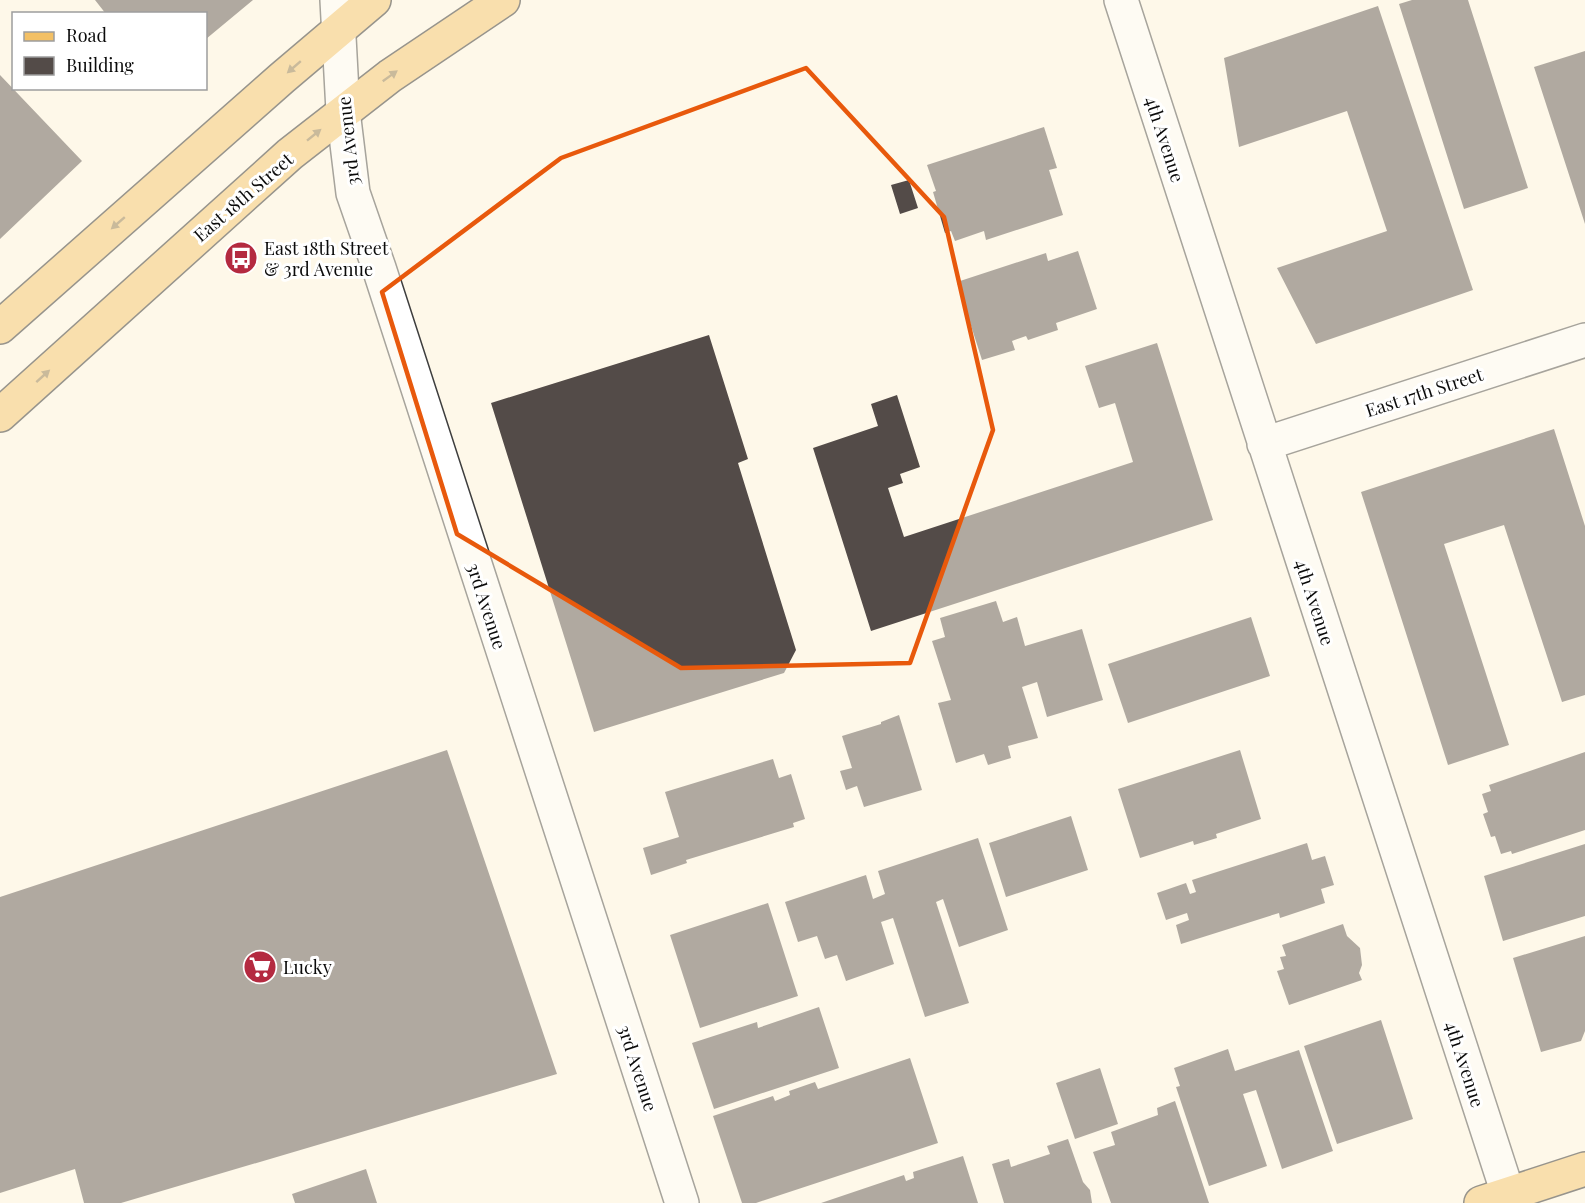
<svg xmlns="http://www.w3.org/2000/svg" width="1585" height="1203" font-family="'Playfair Display',serif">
	<rect width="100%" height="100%" fill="#fef8e9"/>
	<!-- building -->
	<path fill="#534b48" d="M 95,0 L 253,0 L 206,39 L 206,14 L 106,14 Z
		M 1412,0 L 1468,0 L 1528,188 L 1464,209 L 1399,4 Z
		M 1378,6 L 1473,290 L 1316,344 L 1277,268 L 1387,231 L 1347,111 L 1239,147 L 1224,58 Z
		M 1585,51 L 1585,224 L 1534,67 Z
		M 0,75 L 82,161 L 0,239 Z
		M 1044,127 L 1057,168 L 1049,170 L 1063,215 L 986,240 L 984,231 L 955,241 L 951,231 L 945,233 L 933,192 L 936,191 L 927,165 Z
		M 909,180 L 918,208 L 900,214 L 891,185 Z
		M 1078,251 L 1097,309 L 1056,323 L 1058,330 L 1028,340 L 1026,336 L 1012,341 L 1015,350 L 982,360 L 957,282 L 1046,253 L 1048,261 Z
		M 709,335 L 748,459 L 738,463 L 796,650 L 784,673 L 594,732 L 491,403 Z
		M 1157,343 L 1213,520 L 871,631 L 813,448 L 878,426 L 871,404 L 897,395 L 920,467 L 900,474 L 903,483 L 888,488 L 904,537 L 1133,462 L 1115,403 L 1099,408 L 1085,366 Z
		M 1554,429 L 1585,526 L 1585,695 L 1562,702 L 1504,525 L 1444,544 L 1509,745 L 1448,765 L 1361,492 Z
		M 996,601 L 1003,622 L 1017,617 L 1025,646 L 1082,629 L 1103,700 L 1047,717 L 1037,682 L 1022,687 L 1038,738 L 1008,746 L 1011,758 L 988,765 L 984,754 L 956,763 L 938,703 L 951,700 L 932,641 L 945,637 L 940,618 Z
		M 1251,617 L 1270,676 L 1128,723 L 1108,664 Z
		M 899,715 L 922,790 L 864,807 L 857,786 L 846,790 L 840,771 L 852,768 L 842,736 L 881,724 L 881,722 Z
		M 447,750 L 557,1074 L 121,1203 L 84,1203 L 75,1169 L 0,1193 L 0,897 Z
		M 1240,750 L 1261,819 L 1216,834 L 1217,838 L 1194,845 L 1193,841 L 1140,858 L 1118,789 Z
		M 1585,752 L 1585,830 L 1512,854 L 1511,851 L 1501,854 L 1495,836 L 1491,837 L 1483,814 L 1488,812 L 1482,794 L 1491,791 L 1489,785 Z
		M 773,759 L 779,778 L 791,774 L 805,819 L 793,823 L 794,827 L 686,860 L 687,863 L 651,875 L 643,848 L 679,837 L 665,792 Z
		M 1071,816 L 1088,870 L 1006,897 L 989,843 Z
		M 978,838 L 1008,930 L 959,947 L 943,899 L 936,902 L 969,1003 L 925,1017 L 893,918 L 881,922 L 894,964 L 846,981 L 837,955 L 825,959 L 817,936 L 798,942 L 785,902 L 866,875 L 873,899 L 885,894 L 878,871 Z
		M 1307,843 L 1312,860 L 1325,856 L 1334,885 L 1321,889 L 1325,903 L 1280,918 L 1279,913 L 1181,944 L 1176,925 L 1189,920 L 1187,913 L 1166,920 L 1157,893 L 1186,883 L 1190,894 L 1196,892 L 1192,880 Z
		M 1585,844 L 1585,916 L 1503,941 L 1484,876 Z
		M 768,903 L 798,996 L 700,1028 L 670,935 Z
		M 1343,924 L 1347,936 L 1360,948 L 1362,965 L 1359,973 L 1362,980 L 1289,1005 L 1277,971 L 1284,969 L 1280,957 L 1286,956 L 1282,945 Z
		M 1585,936 L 1585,1031 L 1581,1041 L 1541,1052 L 1513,958 Z
		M 819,1007 L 839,1068 L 714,1109 L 692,1043 L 757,1022 L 758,1028 Z
		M 1381,1020 L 1413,1119 L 1337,1144 L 1304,1046 Z
		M 1228,1049 L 1235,1071 L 1299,1050 L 1333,1151 L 1282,1169 L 1256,1090 L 1243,1094 L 1267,1166 L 1209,1186 L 1176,1087 L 1180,1086 L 1174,1068 Z
		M 910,1058 L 938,1143 L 756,1203 L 742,1203 L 713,1116 L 773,1096 L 775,1101 L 790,1095 L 789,1091 L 815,1082 L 818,1089 Z
		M 1100,1068 L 1118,1124 L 1075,1139 L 1056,1083 Z
		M 1175,1101 L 1209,1203 L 1111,1203 L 1093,1152 L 1115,1145 L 1111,1132 L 1158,1115 L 1157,1108 Z
		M 1068,1139 L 1083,1182 L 1090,1190 L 1092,1203 L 1004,1203 L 992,1164 L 1009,1159 L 1011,1167 L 1050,1154 L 1047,1146 Z
		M 963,1156 L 978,1203 L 821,1203 L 904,1175 L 906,1181 L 914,1178 L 913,1172 Z
		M 366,1169 L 377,1203 L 295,1203 L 292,1194 Z"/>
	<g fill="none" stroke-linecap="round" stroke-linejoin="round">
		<defs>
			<path id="minor" d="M 337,0 L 343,111 L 353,193 L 379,268 L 682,1203
				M 1121,0 L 1511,1203
				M 1264,444 L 1585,340"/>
			<path id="major" d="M 0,327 L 282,78 L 374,0
				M 0,415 L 290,154 L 390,76 L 503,0
				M 1481,1203 L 1585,1169"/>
		</defs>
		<!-- minor casing -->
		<use href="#minor" stroke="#3e3e3e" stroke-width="36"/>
		<!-- major casing -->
		<use href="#major" stroke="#1c1c1c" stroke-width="36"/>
		<!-- minor -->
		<use href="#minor" stroke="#fff" stroke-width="33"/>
		<!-- major -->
		<use href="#major" stroke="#f3c065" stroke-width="33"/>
	</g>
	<!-- one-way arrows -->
	<defs><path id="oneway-solid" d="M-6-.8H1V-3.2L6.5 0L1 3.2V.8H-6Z" transform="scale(1.5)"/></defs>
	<g fill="#8b6f3c">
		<use href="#oneway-solid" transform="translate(294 67) rotate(139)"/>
		<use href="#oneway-solid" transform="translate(390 76) rotate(-36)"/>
		<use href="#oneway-solid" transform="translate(314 135) rotate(-39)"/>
		<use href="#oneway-solid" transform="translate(118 223) rotate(139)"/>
		<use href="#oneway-solid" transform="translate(43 376) rotate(-42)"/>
	</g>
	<!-- marked area -->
	<path d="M0 0H1585V1203H0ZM 806,68 L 944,217 L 993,430 L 910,663 L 681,668 L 457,534 L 382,292 L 561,158 Z" fill="#fef8e9" fill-opacity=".55" fill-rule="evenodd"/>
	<path fill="none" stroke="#e8590c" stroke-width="4.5" stroke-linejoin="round" d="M 806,68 L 944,217 L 993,430 L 910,663 L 681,668 L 457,534 L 382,292 L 561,158 Z"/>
	<!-- icons -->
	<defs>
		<symbol id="bus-disc" viewBox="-11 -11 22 22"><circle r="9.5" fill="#b42a40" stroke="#fff"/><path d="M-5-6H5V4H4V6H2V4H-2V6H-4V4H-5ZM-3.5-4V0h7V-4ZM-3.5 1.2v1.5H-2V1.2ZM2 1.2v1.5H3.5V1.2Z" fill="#fff"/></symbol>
		<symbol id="supermarket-disc" viewBox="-11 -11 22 22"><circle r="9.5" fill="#b42a40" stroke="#fff"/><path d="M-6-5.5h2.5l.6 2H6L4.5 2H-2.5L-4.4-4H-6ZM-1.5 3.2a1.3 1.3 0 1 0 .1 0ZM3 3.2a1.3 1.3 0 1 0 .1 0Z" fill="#fff"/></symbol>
	</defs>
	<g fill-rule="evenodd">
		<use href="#bus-disc" x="222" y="239" width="38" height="38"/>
		<use href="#supermarket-disc" x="241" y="948" width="38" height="38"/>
	</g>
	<g text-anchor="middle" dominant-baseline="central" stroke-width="6" stroke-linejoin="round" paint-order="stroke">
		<!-- street labels -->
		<g font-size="18" fill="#0b0b0b" stroke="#fff">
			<text transform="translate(1165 139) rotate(72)">4th Avenue</text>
			<text transform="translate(348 141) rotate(-96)">3rd Avenue</text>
			<text transform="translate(243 197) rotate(-41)">East 18th Street</text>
			<text transform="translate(1424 392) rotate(-18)">East 17th Street</text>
			<text transform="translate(1315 602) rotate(72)">4th Avenue</text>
			<text transform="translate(487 606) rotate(72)">3rd Avenue</text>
			<text transform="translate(1465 1064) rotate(72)">4th Avenue</text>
			<text transform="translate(638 1068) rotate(72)">3rd Avenue</text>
		</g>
		<!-- poi labels -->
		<g font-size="18" fill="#0b0b0b" stroke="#fff" text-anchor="start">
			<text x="264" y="248">East 18th Street<tspan x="264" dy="21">&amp; 3rd Avenue</tspan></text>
			<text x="283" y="967">Lucky</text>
		</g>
	</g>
	<!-- legend -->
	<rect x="12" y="12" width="195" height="78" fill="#ffffff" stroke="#9d9d9d" stroke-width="1.5"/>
	<rect x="24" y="32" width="30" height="9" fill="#f3c065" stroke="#9d9d9d" stroke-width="1.5"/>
	<text x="66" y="42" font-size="18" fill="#0b0b0b">Road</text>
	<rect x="24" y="57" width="30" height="18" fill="#534b48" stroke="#9d9d9d" stroke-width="1.5"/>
	<text x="66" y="72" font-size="18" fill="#0b0b0b">Building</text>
</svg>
